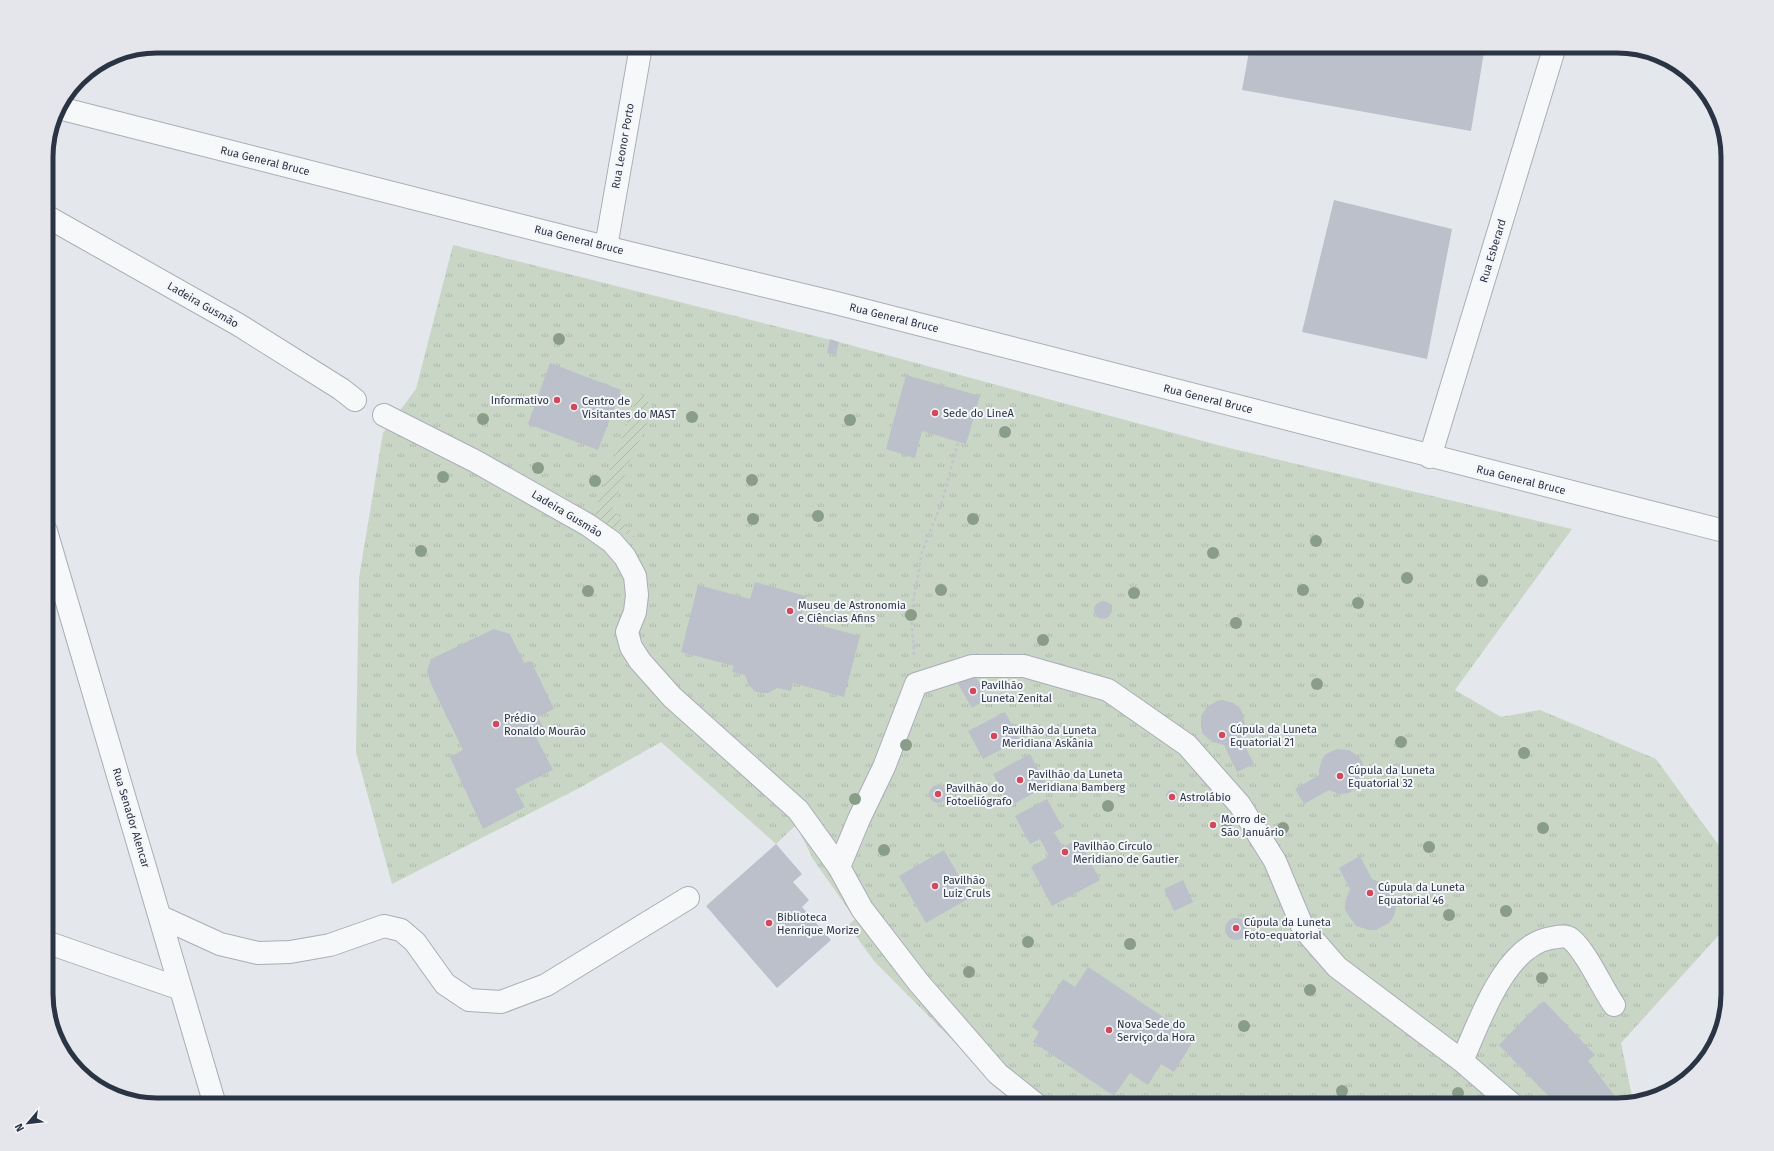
<svg xmlns="http://www.w3.org/2000/svg" width="1774" height="1151" font-family="'Fira Sans',sans-serif">
	<defs>
		<pattern id="grass-tufts" width="24" height="20" patternUnits="userSpaceOnUse"><rect width="24" height="20" fill="#c9d6c5"/><path d="M3 7l-1-3M5 7V3M7 7l1-3M15 17l-1-3M17 17v-4M19 17l1-3" fill="none" stroke="#adb8ab"/></pattern>
		<pattern id="garden-furrows" width="10" height="10" patternUnits="userSpaceOnUse"><rect width="10" height="10" fill="#c9d6c5"/><path d="M-1 1l2-2M0 10L10 0M9 11l2-2" fill="none" stroke="#adb8ab"/></pattern>
	</defs>
	<rect width="100%" height="100%" fill="#e4e7ec"/>
	<!-- grass -->
	<path fill="url(#grass-tufts)" d="M 453,245 L 839,342 L 1225,447 L 1572,529 L 1455,690 L 1501,717 L 1540,710 L 1656,759 L 1728,858 L 1728,925 L 1621,1043 L 1633,1101 L 1617,1105 L 1017,1105 L 874,961 L 848,925 L 855,919 L 813,859 L 796,825 L 776,844 L 661,742 L 583,786 L 392,884 L 356,752 L 359,578 L 383,433 L 416,389 Z"/>
	<!-- garden -->
	<path fill="url(#garden-furrows)" d="M 639,392 L 654,408 L 631,459 L 612,509 L 636,538 L 592,518 Z"/>
	<!-- building -->
	<path fill="#bbc0ca" d="M 1250,46 L 1485,46 L 1471,131 L 1242,90 Z
		M 1334,200 L 1452,229 L 1427,359 L 1302,332 Z
		M 830,339 L 839,342 L 836,355 L 827,353 Z
		M 550,363 L 621,390 L 598,450 L 528,424 Z
		M 906,375 L 980,396 L 966,444 L 922,431 L 915,458 L 886,449 Z
		M 755,582 L 806,596 L 800,620 L 860,636 L 844,697 L 793,683 L 791,691 L 777,688 L 768,693 L 761,693 L 754,691 L 747,681 L 745,675 L 732,672 L 734,666 L 681,652 L 698,585 L 750,599 Z
		M1094 610a9 9 0 1 1 18 0a9 9 0 1 1-18 0Z
		M 494,629 L 510,634 L 524,663 L 531,661 L 554,709 L 538,717 L 545,731 L 535,735 L 553,770 L 515,789 L 525,807 L 483,829 L 450,757 L 463,750 L 431,684 L 427,671 L 431,659 Z
		M 974,674 L 988,698 L 972,708 L 958,684 Z
		M 1222,700 L 1233,703 L 1239,707 L 1242,712 L 1245,725 L 1240,736 L 1254,764 L 1237,772 L 1224,745 L 1212,742 L 1203,734 L 1201,728 L 1201,716 L 1207,707 L 1217,701 Z
		M 1005,712 L 1020,740 L 983,759 L 968,731 Z
		M 1337,749 L 1349,750 L 1359,757 L 1362,761 L 1364,771 L 1361,782 L 1354,790 L 1349,793 L 1339,794 L 1329,790 L 1304,804 L 1295,789 L 1319,775 L 1319,770 L 1322,759 L 1326,754 Z
		M 1030,754 L 1047,786 L 1010,806 L 993,774 Z
		M929 794a9 9 0 1 1 18 0a9 9 0 1 1-18 0Z
		M1166 796a6 6 0 1 1 12 0a6 6 0 1 1-12 0Z
		M 1047,799 L 1063,828 L 1054,832 L 1063,847 L 1078,839 L 1100,880 L 1052,906 L 1031,867 L 1049,856 L 1040,839 L 1030,844 L 1015,816 Z
		M 776,844 L 802,874 L 793,882 L 809,900 L 802,907 L 831,940 L 777,988 L 706,906 Z
		M 944,850 L 971,897 L 926,923 L 899,876 Z
		M 1360,856 L 1372,879 L 1387,885 L 1392,891 L 1396,899 L 1396,908 L 1394,916 L 1389,923 L 1376,930 L 1369,930 L 1356,926 L 1348,915 L 1345,909 L 1345,902 L 1350,889 L 1339,868 Z
		M 1183,880 L 1193,902 L 1174,911 L 1164,889 Z
		M1225 929a11 11 0 1 1 22 0a11 11 0 1 1-22 0Z
		M 1088,967 L 1195,1038 L 1174,1072 L 1161,1064 L 1148,1085 L 1130,1073 L 1114,1096 L 1033,1042 L 1039,1032 L 1032,1027 L 1063,979 L 1075,987 Z
		M 1544,1001 L 1595,1055 L 1588,1061 L 1621,1104 L 1557,1105 L 1499,1045 L 1531,1012 Z"/>
	<g fill="none" stroke-linecap="round" stroke-linejoin="round">
		<defs>
			<path id="minor" d="M 59,108 L 613,249 L 836,303 L 1728,532
				M 46,216 L 239,325 L 341,389 L 355,400
				M 606,247 L 641,46
				M 384,415 L 475,461 L 588,525 L 612,542 L 625,557 L 635,576 L 637,595 L 635,612 L 627,632 L 631,647 L 640,661 L 672,697 L 798,810 L 839,867 L 862,909 L 919,983 L 998,1074 L 1037,1105
				M 1430,457 L 1555,46
				M 46,531 L 215,1105
				M 839,867 L 859,819 L 884,767 L 916,684 L 972,666 L 1024,666 L 1108,690 L 1187,745 L 1240,805 L 1275,861 L 1303,928 L 1337,967 L 1462,1061 L 1513,1105
				M 161,917 L 220,944 L 258,953 L 290,952 L 330,945 L 384,926 L 401,930 L 415,942 L 445,984 L 469,1000 L 501,1002 L 546,985 L 688,898
				M 46,942 L 181,989
				M 1462,1061 C 1479,1023 1504,946 1551,938 C 1557,937 1566,935 1571,939 C 1586,951 1602,988 1614,1005"/>
		</defs>
		<!-- minor casing -->
		<use href="#minor" stroke="#a9aeb7" stroke-width="24"/>
		<!-- path -->
		<path stroke="#c2c5cb" stroke-width="2.5" stroke-dasharray="3 3" stroke-linecap="butt" d="M 914,655 L 911,615 L 922,552 L 942,502 L 958,442"/>
		<!-- minor -->
		<use href="#minor" stroke="#f7f8fa" stroke-width="22"/>
	</g>
	<!-- trees -->
	<g fill="#899d89">
		<circle cx="559" cy="339" r="6"/>
		<circle cx="692" cy="417" r="6"/>
		<circle cx="483" cy="419" r="6"/>
		<circle cx="850" cy="420" r="6"/>
		<circle cx="1005" cy="432" r="6"/>
		<circle cx="538" cy="468" r="6"/>
		<circle cx="443" cy="477" r="6"/>
		<circle cx="752" cy="480" r="6"/>
		<circle cx="595" cy="481" r="6"/>
		<circle cx="818" cy="516" r="6"/>
		<circle cx="753" cy="519" r="6"/>
		<circle cx="973" cy="519" r="6"/>
		<circle cx="1316" cy="541" r="6"/>
		<circle cx="421" cy="551" r="6"/>
		<circle cx="1213" cy="553" r="6"/>
		<circle cx="1407" cy="578" r="6"/>
		<circle cx="1482" cy="581" r="6"/>
		<circle cx="941" cy="590" r="6"/>
		<circle cx="1303" cy="590" r="6"/>
		<circle cx="588" cy="591" r="6"/>
		<circle cx="1134" cy="593" r="6"/>
		<circle cx="1358" cy="603" r="6"/>
		<circle cx="911" cy="615" r="6"/>
		<circle cx="1236" cy="623" r="6"/>
		<circle cx="1043" cy="640" r="6"/>
		<circle cx="1317" cy="684" r="6"/>
		<circle cx="1070" cy="732" r="6"/>
		<circle cx="1401" cy="742" r="6"/>
		<circle cx="906" cy="745" r="6"/>
		<circle cx="1524" cy="753" r="6"/>
		<circle cx="855" cy="799" r="6"/>
		<circle cx="1108" cy="806" r="6"/>
		<circle cx="1227" cy="828" r="6"/>
		<circle cx="1283" cy="828" r="6"/>
		<circle cx="1543" cy="828" r="6"/>
		<circle cx="1429" cy="847" r="6"/>
		<circle cx="884" cy="850" r="6"/>
		<circle cx="1506" cy="911" r="6"/>
		<circle cx="1449" cy="915" r="6"/>
		<circle cx="1028" cy="942" r="6"/>
		<circle cx="1130" cy="944" r="6"/>
		<circle cx="969" cy="972" r="6"/>
		<circle cx="1542" cy="978" r="6"/>
		<circle cx="1310" cy="990" r="6"/>
		<circle cx="1244" cy="1026" r="6"/>
		<circle cx="1342" cy="1091" r="6"/>
		<circle cx="1458" cy="1093" r="6"/>
	</g>
	<!-- markers -->
	<g fill="#d1495b" stroke="#f4f6f9" stroke-width="1.5">
		<circle cx="557" cy="400" r="4"/>
		<circle cx="574" cy="407" r="4"/>
		<circle cx="935" cy="413" r="4"/>
		<circle cx="790" cy="611" r="4"/>
		<circle cx="973" cy="691" r="4"/>
		<circle cx="496" cy="724" r="4"/>
		<circle cx="1222" cy="735" r="4"/>
		<circle cx="994" cy="736" r="4"/>
		<circle cx="1340" cy="776" r="4"/>
		<circle cx="1020" cy="780" r="4"/>
		<circle cx="938" cy="794" r="4"/>
		<circle cx="1172" cy="797" r="4"/>
		<circle cx="1213" cy="825" r="4"/>
		<circle cx="1065" cy="852" r="4"/>
		<circle cx="935" cy="886" r="4"/>
		<circle cx="1370" cy="893" r="4"/>
		<circle cx="769" cy="923" r="4"/>
		<circle cx="1236" cy="928" r="4"/>
		<circle cx="1109" cy="1030" r="4"/>
	</g>
	<g text-anchor="middle" dominant-baseline="central" stroke-width="4" stroke-linejoin="round" paint-order="stroke">
		<!-- street labels -->
		<g font-size="11" fill="#2b3445" stroke="#f4f6f9">
			<text transform="translate(623 146) rotate(-80)">Rua Leonor Porto</text>
			<text transform="translate(265 161) rotate(14)">Rua General Bruce</text>
			<text transform="translate(579 240) rotate(14)">Rua General Bruce</text>
			<text transform="translate(1493 251) rotate(-73)">Rua Esberard</text>
			<text transform="translate(203 305) rotate(30)">Ladeira Gusmão</text>
			<text transform="translate(894 318) rotate(14)">Rua General Bruce</text>
			<text transform="translate(1208 399) rotate(14)">Rua General Bruce</text>
			<text transform="translate(1521 480) rotate(14)">Rua General Bruce</text>
			<text transform="translate(567 514) rotate(31)">Ladeira Gusmão</text>
			<text transform="translate(131 818) rotate(73)">Rua Senador Alencar</text>
		</g>
		<!-- poi labels -->
		<g font-size="11" fill="#2b3445" stroke="#f4f6f9" text-anchor="start">
			<text x="549" y="400" text-anchor="end">Informativo</text>
			<text x="582" y="401">Centro de<tspan x="582" dy="13">Visitantes do MAST</tspan></text>
			<text x="943" y="413">Sede do LineA</text>
			<text x="798" y="605">Museu de Astronomia<tspan x="798" dy="13">e Ciências Afins</tspan></text>
			<text x="981" y="685">Pavilhão<tspan x="981" dy="13">Luneta Zenital</tspan></text>
			<text x="504" y="718">Prédio<tspan x="504" dy="13">Ronaldo Mourão</tspan></text>
			<text x="1230" y="729">Cúpula da Luneta<tspan x="1230" dy="13">Equatorial 21</tspan></text>
			<text x="1002" y="730">Pavilhão da Luneta<tspan x="1002" dy="13">Meridiana Askânia</tspan></text>
			<text x="1348" y="770">Cúpula da Luneta<tspan x="1348" dy="13">Equatorial 32</tspan></text>
			<text x="1028" y="774">Pavilhão da Luneta<tspan x="1028" dy="13">Meridiana Bamberg</tspan></text>
			<text x="946" y="788">Pavilhão do<tspan x="946" dy="13">Fotoeliógrafo</tspan></text>
			<text x="1180" y="797">Astrolábio</text>
			<text x="1221" y="819">Morro de<tspan x="1221" dy="13">São Januário</tspan></text>
			<text x="1073" y="846">Pavilhão Círculo<tspan x="1073" dy="13">Meridiano de Gautier</tspan></text>
			<text x="943" y="880">Pavilhão<tspan x="943" dy="13">Luiz Cruls</tspan></text>
			<text x="1378" y="887">Cúpula da Luneta<tspan x="1378" dy="13">Equatorial 46</tspan></text>
			<text x="777" y="917">Biblioteca<tspan x="777" dy="13">Henrique Morize</tspan></text>
			<text x="1244" y="922">Cúpula da Luneta<tspan x="1244" dy="13">Foto-equatorial</tspan></text>
			<text x="1117" y="1024">Nova Sede do<tspan x="1117" dy="13">Serviço da Hora</tspan></text>
		</g>
	</g>
	<!-- crop -->
	<path d="M0 0H1774V1151H0ZM157 53H1617A104 104 0 0 1 1721 157V994A104 104 0 0 1 1617 1098H157A104 104 0 0 1 53 994V157A104 104 0 0 1 157 53Z" fill="#e4e6eb" fill-rule="evenodd"/>
	<path fill="none" stroke="#2b3445" stroke-width="5" d="M157 53H1617A104 104 0 0 1 1721 157V994A104 104 0 0 1 1617 1098H157A104 104 0 0 1 53 994V157A104 104 0 0 1 157 53Z"/>
	<!-- north arrow -->
	<g transform="translate(28 1123) rotate(242)" stroke="#f4f6f9" stroke-width="3" paint-order="stroke">
	<path d="M0-3L7 15L0 10L-7 15Z" fill="#2b3445"/>
	<text y="-6" font-size="11" font-weight="bold" text-anchor="middle" fill="#2b3445">N</text>
	</g>
</svg>
